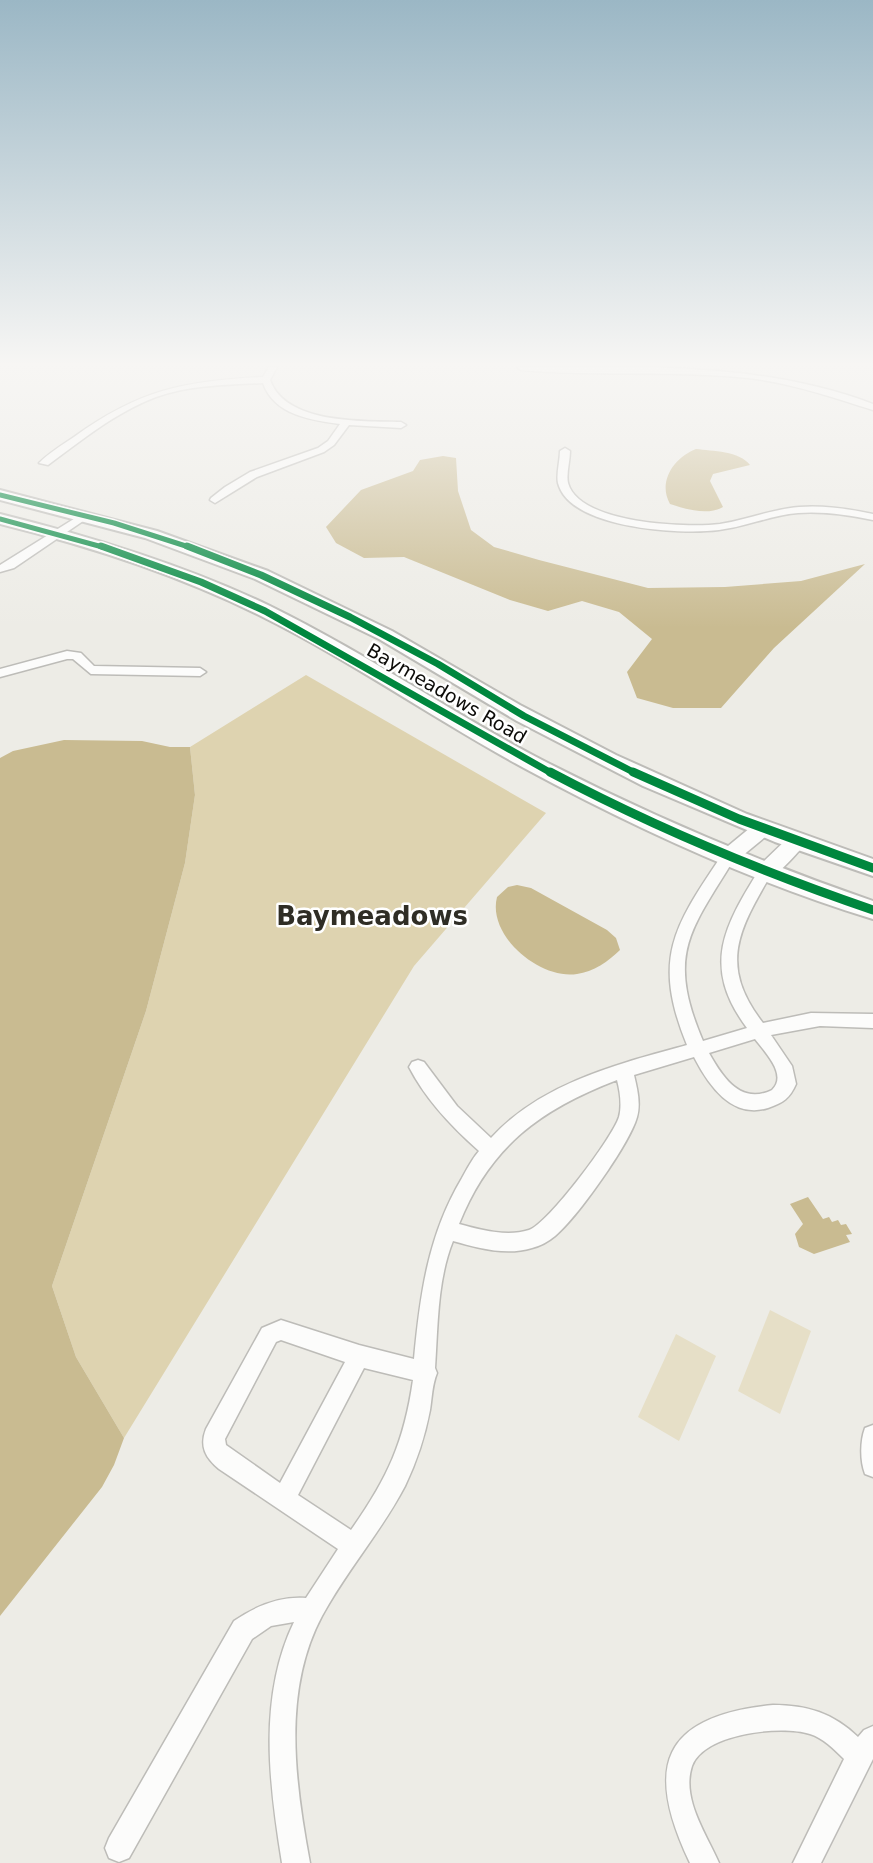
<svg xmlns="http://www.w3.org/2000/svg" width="873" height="1863" font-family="'DejaVu Sans',sans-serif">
	<rect width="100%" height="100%" fill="#edece6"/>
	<!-- green -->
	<path fill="#e6dfc7" d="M 770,1310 L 811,1331 L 780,1414 L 738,1391 Z
		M 676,1334 L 716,1356 L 679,1441 L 638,1417 Z"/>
	<!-- forest -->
	<path fill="#ded3b0" d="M 306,675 L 546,813 L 414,966 L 124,1438 L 76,1357 L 52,1286 L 146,1011 L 185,863 L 195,795 L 190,747 Z"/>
	<!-- water -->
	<path fill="#c9bb91" d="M 696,449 C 712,451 740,451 750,465 L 713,474 L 710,481 L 723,507 C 708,516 685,509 670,504 C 657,481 675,457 696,449 Z
		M 443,456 L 456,458 L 458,491 L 471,530 L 494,547 L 539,560 L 648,588 L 725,587 L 801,581 L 865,564 L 774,648 L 721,708 L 673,708 L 637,698 L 627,672 L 652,639 L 619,612 L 582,601 L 548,611 L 510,600 L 404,557 L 364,558 L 336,543 L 326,527 L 361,490 L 413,471 L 420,460 Z
		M 64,740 L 142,741 L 170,747 L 190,747 L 195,795 L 185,863 L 146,1011 L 52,1286 L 76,1357 L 124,1438 L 114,1465 L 102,1487 L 0,1616 L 0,758 L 13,751 Z
		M 517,885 L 531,888 L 607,930 L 616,938 L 620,950 C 609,961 593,972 577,974 C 540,980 487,936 497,897 L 508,887 Z
		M 808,1197 L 823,1219 L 829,1217 L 832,1222 L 838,1220 L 841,1225 L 846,1224 L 852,1234 L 846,1235 L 850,1242 L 814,1254 L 799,1247 L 795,1234 L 803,1224 L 790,1204 Z"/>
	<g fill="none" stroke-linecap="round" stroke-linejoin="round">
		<defs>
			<path id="minor" d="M 269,367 L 277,367 L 270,380 C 286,424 361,421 401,422 L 406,425 L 401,428 L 349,425 L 334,445 L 324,452 L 257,477 L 215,503 L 210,500 L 211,498 L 225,487 L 250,472 L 318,448 L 328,441 L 340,424 C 311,420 274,415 263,383 C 227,385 190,385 156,397 C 116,412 82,440 48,465 L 39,463 C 49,453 62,445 74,437 C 139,390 184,381 263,377 Z
				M 517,367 C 636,367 759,361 873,404 L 873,410 C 831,397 792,383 748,378 C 672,370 596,377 521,370 Z
				M 565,448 L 570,451 C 570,461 566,474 568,483 C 579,524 687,528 720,524 C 747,520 772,509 799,507 C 824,505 849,509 873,514 L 873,520 C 848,515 823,511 798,513 C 771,515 746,527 719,530 C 681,535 570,529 558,483 C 556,474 560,461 560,451 Z
				M 85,512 L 90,515 L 89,517 L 14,568 L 0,572 L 0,565 Z
				M 67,651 L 81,653 L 94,666 L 200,668 L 206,672 L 200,676 L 91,674 L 73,659 L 67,659 L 0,677 L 0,669 Z
				M 729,851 L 736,856 C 692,929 665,952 703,1041 L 747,1028 C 701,966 724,926 761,867 L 766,866 L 773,871 C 740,928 717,964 763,1023 L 811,1013 L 873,1014 L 873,1028 L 820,1026 L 771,1035 L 792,1066 L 796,1084 C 790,1098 783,1103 768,1108 C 732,1119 709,1086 694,1057 L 634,1075 C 637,1088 641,1103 637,1117 C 630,1143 577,1218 555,1236 C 549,1241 540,1246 532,1248 C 506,1256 478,1248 453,1241 C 437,1281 438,1326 435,1368 L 437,1373 C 432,1385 432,1398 430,1410 C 425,1436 417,1461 405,1486 C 381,1532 347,1570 322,1616 C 282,1691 295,1783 310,1863 L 282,1863 C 269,1783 258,1697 294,1622 L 271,1626 L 252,1639 L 129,1858 L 119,1862 L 109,1858 L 105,1848 L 109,1838 L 234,1621 C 256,1606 279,1596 306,1598 L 338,1549 L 219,1469 C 206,1458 199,1447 206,1429 L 262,1328 L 281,1320 L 359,1345 L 414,1359 C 420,1295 428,1235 462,1178 C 467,1169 472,1159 479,1151 C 452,1127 426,1100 409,1067 L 412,1062 L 418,1060 L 424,1062 L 457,1106 L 491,1138 C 541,1083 618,1064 687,1045 C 651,957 675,925 724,852 ZM 755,1039 C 765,1052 788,1075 772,1090 C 741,1105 723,1078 709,1053 ZM 617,1080 C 620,1091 622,1106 619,1117 C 613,1137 548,1224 529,1230 C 507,1237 481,1230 459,1224 C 490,1146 541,1109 617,1080 ZM 281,1340 L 345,1362 L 280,1483 L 226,1445 L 225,1439 L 276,1342 ZM 364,1368 L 413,1380 C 404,1443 387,1479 351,1530 L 298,1495 Z
				M 873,1425 L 873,1477 L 865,1474 C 860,1461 860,1441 865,1428 Z
				M 773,1705 C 807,1705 833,1713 858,1737 L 864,1730 L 873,1726 L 873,1759 L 821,1863 L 793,1863 L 844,1759 C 834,1749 823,1738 810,1734 C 781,1725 704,1733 692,1766 C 681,1799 707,1835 719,1863 L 690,1863 C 644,1767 661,1716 773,1705 Z"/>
			<path id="secondary" d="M 763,821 L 770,823 L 773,828 L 770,833 L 736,861 L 722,861 L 719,856 L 722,851 L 756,823 Z
				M 797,834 L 804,836 L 807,841 L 804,846 C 792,857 777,881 759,876 L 756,871 L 759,866 L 790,836 Z"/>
			<path id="primary" d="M 0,490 L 157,531 L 268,571 L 392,631 L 520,705 L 616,755 L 747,814 L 873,859 L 873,876 L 775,842 L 643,786 L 517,721 L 379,639 L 255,579 L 145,538 L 0,500 Z
				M 0,514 C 93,537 184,565 270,606 C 364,652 450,712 542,760 C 649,815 759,862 873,901 L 873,919 C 752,882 635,828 524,768 C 434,719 350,660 259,615 C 176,574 89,546 0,524 Z"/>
		</defs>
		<!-- minor casing -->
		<use href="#minor" stroke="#bdbcb8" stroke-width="3"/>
		<!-- secondary casing -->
		<use href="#secondary" stroke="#bdbcb8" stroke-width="3"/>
		<!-- primary casing -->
		<use href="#primary" stroke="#bdbcb8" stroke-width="4"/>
		<!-- minor -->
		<use href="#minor" fill="#fcfcfb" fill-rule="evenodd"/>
		<!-- secondary -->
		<use href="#secondary" fill="#fcfcfb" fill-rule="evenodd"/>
		<!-- primary -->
		<use href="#primary" fill="#fcfcfb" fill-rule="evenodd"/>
		<defs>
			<path id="cycleway-far2" d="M 0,495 L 114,523 L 192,548
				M 0,519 L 106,548"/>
			<path id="cycleway-far1" d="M 101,546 L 201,582 L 265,611 L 553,774
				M 187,546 L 261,575 L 350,617 L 438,664 L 524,716 L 637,774"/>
			<path id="cycleway" d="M 550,772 C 654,827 762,872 873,910
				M 633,772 L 739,819 L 873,868"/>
		</defs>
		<!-- cycleway-far2 casing -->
		<use href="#cycleway-far2" stroke="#fff" stroke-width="8"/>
		<!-- cycleway-far1 casing -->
		<use href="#cycleway-far1" stroke="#fff" stroke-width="10"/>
		<!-- cycleway casing -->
		<use href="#cycleway" stroke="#fff" stroke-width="13"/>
		<!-- cycleway-far2 -->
		<use href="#cycleway-far2" stroke="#00873e" stroke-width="5"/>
		<!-- cycleway-far1 -->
		<use href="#cycleway-far1" stroke="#00873e" stroke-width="7"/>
		<!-- cycleway -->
		<use href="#cycleway" stroke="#00873e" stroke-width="9"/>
	</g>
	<!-- sky -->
	<linearGradient id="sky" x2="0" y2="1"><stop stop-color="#9bb7c5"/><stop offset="0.58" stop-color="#f7f6f4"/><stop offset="1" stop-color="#f7f6f4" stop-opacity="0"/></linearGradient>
	<rect width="873" height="628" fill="url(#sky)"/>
	<g text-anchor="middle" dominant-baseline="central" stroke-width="5" stroke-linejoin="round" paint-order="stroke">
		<!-- street labels -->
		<g font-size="19" fill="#0c0b08" stroke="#fff">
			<text transform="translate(447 693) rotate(30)">Baymeadows Road</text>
		</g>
		<!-- district labels -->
		<g font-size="26" font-weight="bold" fill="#2f2d25" stroke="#fff">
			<text x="372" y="916">Baymeadows</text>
		</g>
	</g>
</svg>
